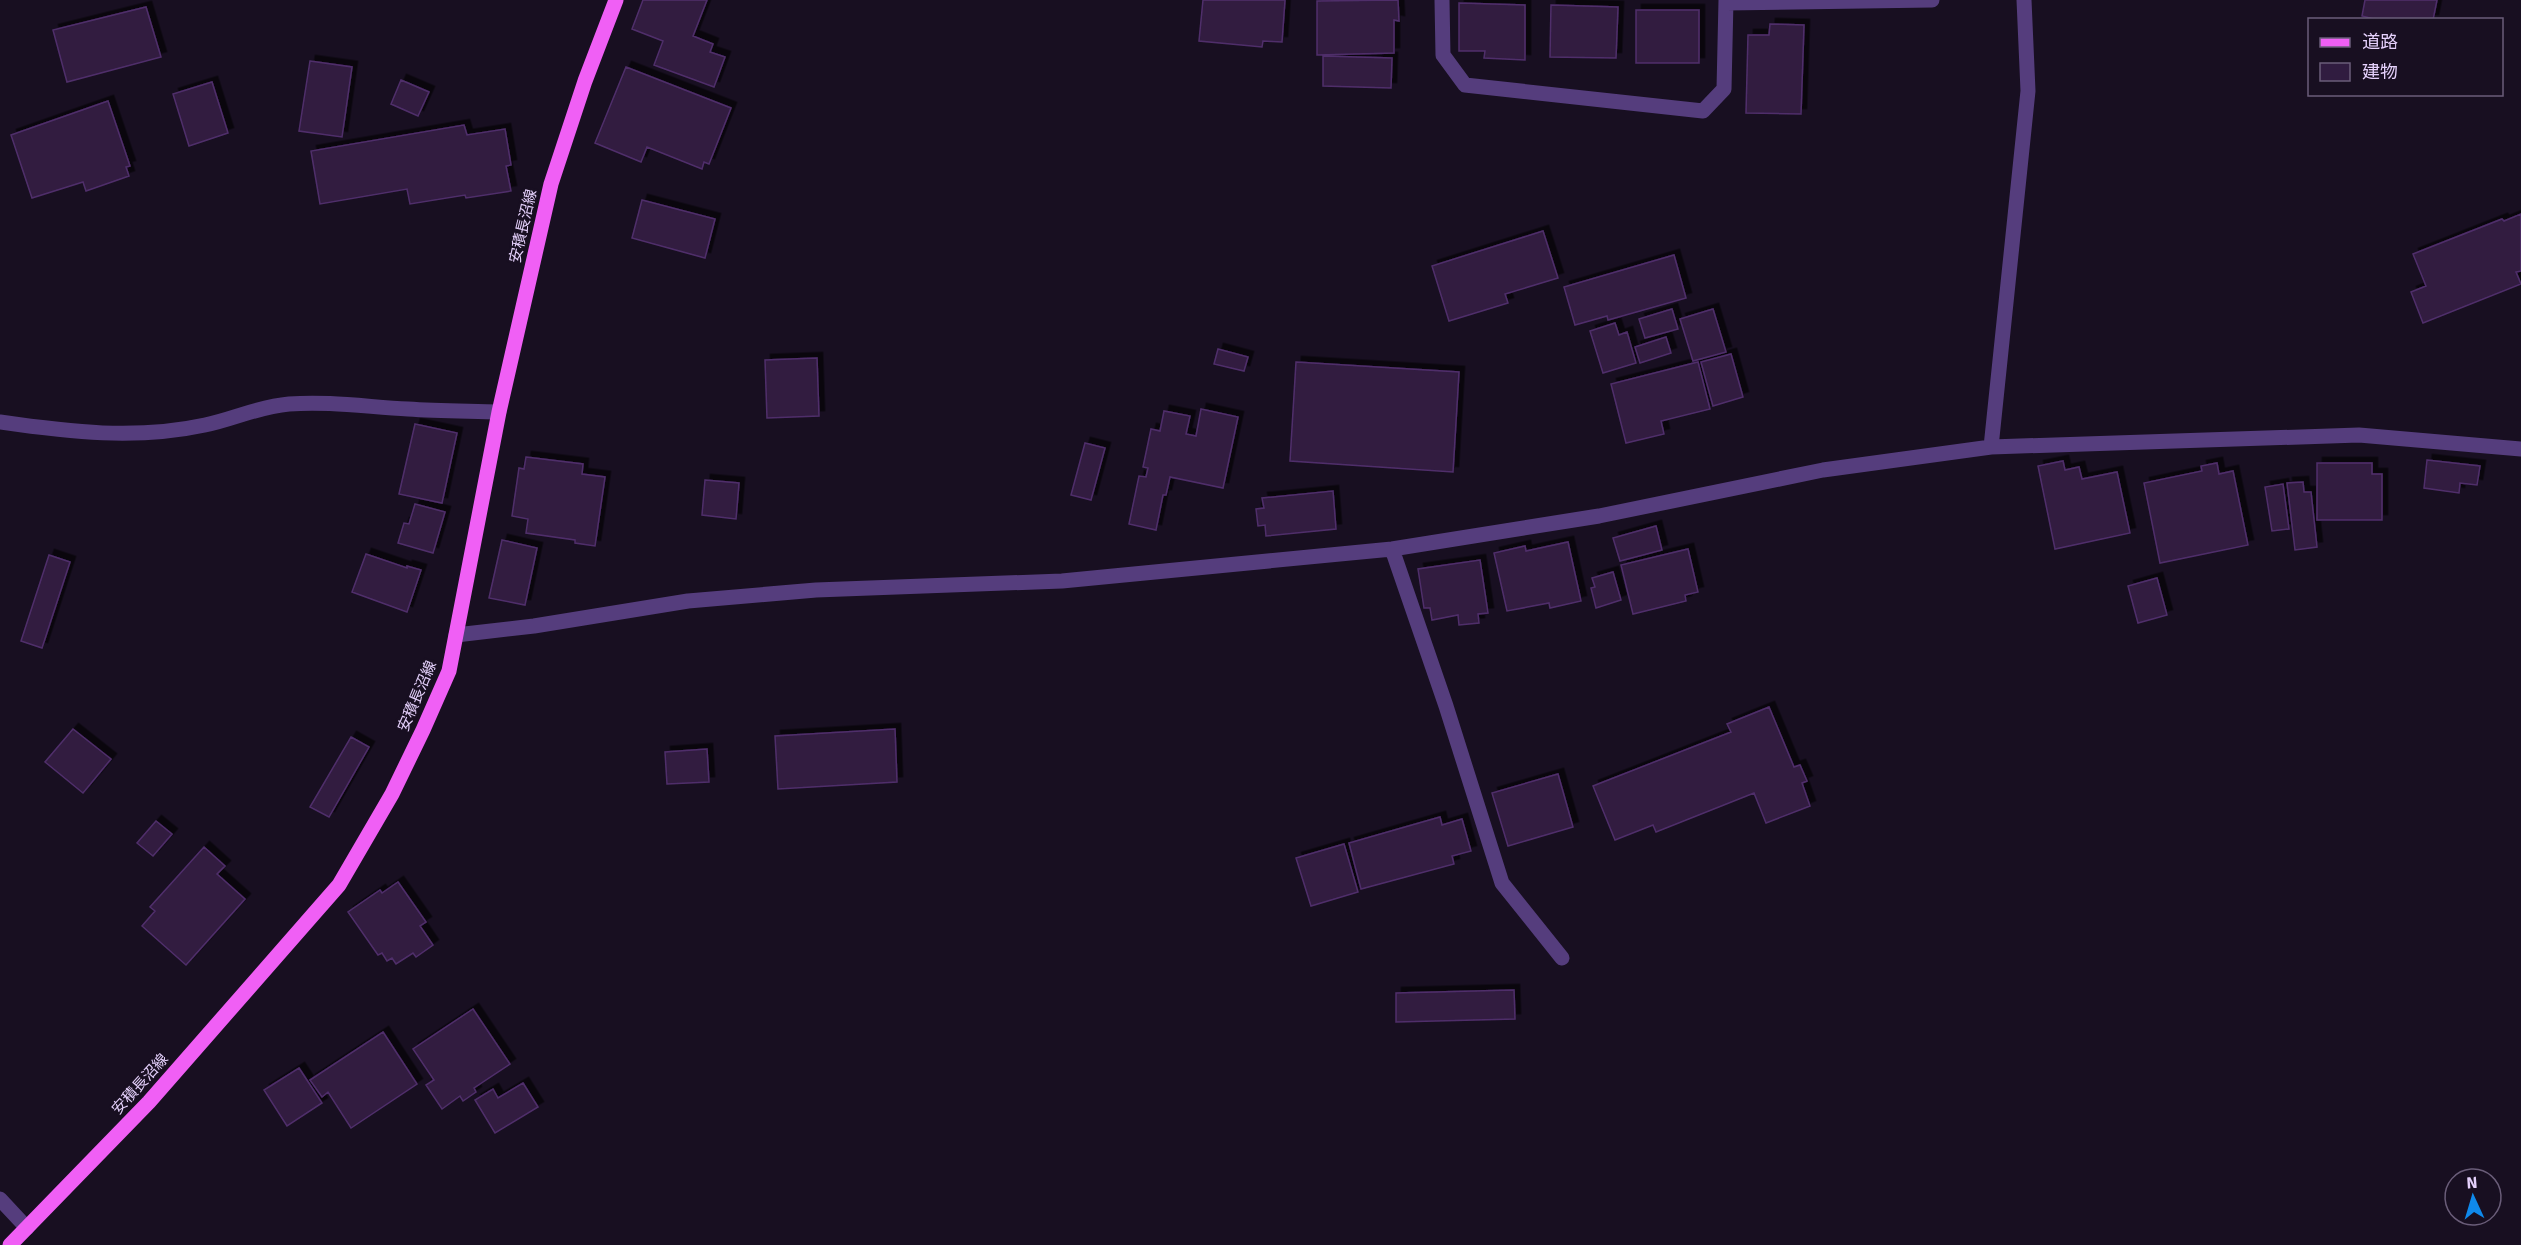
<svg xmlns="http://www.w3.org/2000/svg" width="2521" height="1245" font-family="Signika,'Noto Sans JP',sans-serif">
	<defs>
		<filter id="shadow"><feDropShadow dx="5.5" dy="-5.5" stdDeviation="0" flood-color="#0009"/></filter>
	</defs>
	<rect width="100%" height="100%" fill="#180f21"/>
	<!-- building -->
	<path fill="#301c40" stroke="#502f6b" stroke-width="1.5" filter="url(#shadow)" d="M 643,0 L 707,0 L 693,36 L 713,44 L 710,52 L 725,57 L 714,87 L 654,65 L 663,41 L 632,29 Z
		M 1203,0 L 1285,0 L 1282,42 L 1263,41 L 1262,47 L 1199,41 Z
		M 1398,0 L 1399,21 L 1394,20 L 1394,53 L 1317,55 L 1317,1 Z
		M 2365,0 L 2437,0 L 2433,20 L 2378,20 L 2362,16 Z
		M 1459,3 L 1525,5 L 1525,60 L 1484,58 L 1485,51 L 1459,51 Z
		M 1551,5 L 1618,7 L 1616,58 L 1550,57 Z
		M 146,7 L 161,57 L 67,82 L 53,30 Z
		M 1636,10 L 1699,10 L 1699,63 L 1636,63 Z
		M 1770,24 L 1804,25 L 1801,114 L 1746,113 L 1748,35 L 1769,35 Z
		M 1323,56 L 1392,58 L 1391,88 L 1323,86 Z
		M 310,61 L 352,67 L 342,137 L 299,131 Z
		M 626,67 L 731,108 L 709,164 L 704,162 L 702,169 L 647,147 L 641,162 L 595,143 Z
		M 401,80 L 429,92 L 418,116 L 391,104 Z
		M 212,82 L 228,133 L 189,146 L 173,94 Z
		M 108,101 L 130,166 L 126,167 L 129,176 L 86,191 L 83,182 L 32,198 L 11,135 Z
		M 464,125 L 467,135 L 505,129 L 511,165 L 506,166 L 511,191 L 466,198 L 465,195 L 410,204 L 407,189 L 320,204 L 311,151 Z
		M 642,200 L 715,219 L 705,258 L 632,238 Z
		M 2521,214 L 2521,271 L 2516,272 L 2521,284 L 2423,323 L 2411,292 L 2426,286 L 2413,254 L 2502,219 L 2504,221 Z
		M 1543,231 L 1558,278 L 1505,294 L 1508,303 L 1449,321 L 1432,266 Z
		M 1674,255 L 1686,298 L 1608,320 L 1607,316 L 1575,325 L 1564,287 Z
		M 1672,309 L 1678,329 L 1645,338 L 1639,319 Z
		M 1713,309 L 1726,352 L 1693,361 L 1680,319 Z
		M 1615,323 L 1619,335 L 1627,332 L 1636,363 L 1603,373 L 1590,331 Z
		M 1666,337 L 1671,353 L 1640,363 L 1635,347 Z
		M 1218,349 L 1248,357 L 1244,371 L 1214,364 Z
		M 1731,354 L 1743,397 L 1713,406 L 1701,362 Z
		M 817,358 L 819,416 L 767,418 L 765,360 Z
		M 1296,362 L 1459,372 L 1453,472 L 1290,461 Z
		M 1698,362 L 1710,409 L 1661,421 L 1664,434 L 1626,443 L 1611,384 Z
		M 1201,409 L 1238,417 L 1223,488 L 1170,477 L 1166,495 L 1163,495 L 1156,530 L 1129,524 L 1139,476 L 1146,477 L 1148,468 L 1143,467 L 1151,429 L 1160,431 L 1164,411 L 1190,416 L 1186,434 L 1196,436 Z
		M 415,424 L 457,433 L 442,503 L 399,494 Z
		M 1085,443 L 1105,448 L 1091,500 L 1071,495 Z
		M 526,457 L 583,464 L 582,474 L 605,477 L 595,546 L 575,543 L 575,540 L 526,533 L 528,519 L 512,516 L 519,468 L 524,469 Z
		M 2427,460 L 2480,466 L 2477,485 L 2460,483 L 2459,493 L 2424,488 Z
		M 2063,461 L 2065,470 L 2079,467 L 2082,479 L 2117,472 L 2130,533 L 2055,549 L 2038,466 Z
		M 2217,463 L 2219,474 L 2233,471 L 2248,545 L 2160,563 L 2144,483 L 2202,471 L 2201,466 Z
		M 2317,463 L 2372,463 L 2372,474 L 2382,474 L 2382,520 L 2317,520 Z
		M 705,480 L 739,483 L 736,519 L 702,515 Z
		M 2303,482 L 2304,492 L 2311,492 L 2317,547 L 2295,550 L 2287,483 Z
		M 2283,484 L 2289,529 L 2272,531 L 2265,487 Z
		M 1333,491 L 1336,529 L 1266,536 L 1265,525 L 1258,526 L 1256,509 L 1264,508 L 1262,498 Z
		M 415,504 L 445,512 L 433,553 L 398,543 L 404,523 L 409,524 Z
		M 1656,526 L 1662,550 L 1620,561 L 1613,538 Z
		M 502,540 L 537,548 L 525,605 L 489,598 Z
		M 1568,542 L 1581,601 L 1550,608 L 1549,603 L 1507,611 L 1494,553 L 1525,546 L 1526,551 Z
		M 1688,549 L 1698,592 L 1685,595 L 1686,601 L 1633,614 L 1621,565 Z
		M 366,554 L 407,568 L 407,566 L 421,570 L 407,612 L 352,592 Z
		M 49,555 L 70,562 L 42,648 L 21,641 Z
		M 1480,560 L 1488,613 L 1478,614 L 1479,623 L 1459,625 L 1458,615 L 1432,620 L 1430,608 L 1424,608 L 1418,569 Z
		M 1613,572 L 1621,600 L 1596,608 L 1591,588 L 1595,587 L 1592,578 Z
		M 2157,578 L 2167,615 L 2138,623 L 2128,586 Z
		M 1769,707 L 1794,767 L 1800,765 L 1807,781 L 1802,783 L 1810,806 L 1766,823 L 1754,793 L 1656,832 L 1653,825 L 1615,840 L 1593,786 L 1731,732 L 1727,724 Z
		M 73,729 L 111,759 L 83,793 L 45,762 Z
		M 895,729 L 897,782 L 778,789 L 775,736 Z
		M 351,737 L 369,747 L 329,817 L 310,807 Z
		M 707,749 L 709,782 L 667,784 L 665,752 Z
		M 1558,774 L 1573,827 L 1508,846 L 1492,793 Z
		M 1440,817 L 1442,825 L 1462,819 L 1471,851 L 1452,856 L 1454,864 L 1361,889 L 1349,843 Z
		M 156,821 L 172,834 L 153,856 L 137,843 Z
		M 1344,844 L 1358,892 L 1311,906 L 1296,858 Z
		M 204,847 L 225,866 L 217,874 L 245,899 L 186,965 L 142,926 L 155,911 L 150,907 Z
		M 398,882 L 426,922 L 420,926 L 433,945 L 416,957 L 413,953 L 396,964 L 392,958 L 387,961 L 382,953 L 378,955 L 348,912 L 380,890 L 382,893 Z
		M 1514,990 L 1515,1019 L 1396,1022 L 1396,993 Z
		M 473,1009 L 510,1064 L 474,1088 L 476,1092 L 463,1101 L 460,1096 L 442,1109 L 426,1085 L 434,1080 L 413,1049 Z
		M 383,1032 L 417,1084 L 351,1128 L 328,1092 L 322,1097 L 310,1080 Z
		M 299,1068 L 322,1103 L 287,1126 L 264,1090 Z
		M 523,1083 L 538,1107 L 495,1133 L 475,1100 L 493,1089 L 498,1098 Z"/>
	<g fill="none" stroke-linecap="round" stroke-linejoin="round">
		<!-- minor -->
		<path stroke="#553d7d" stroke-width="15" d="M 1442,0 L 1443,55 L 1465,85 L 1703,111 L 1724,89 L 1726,0
			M 1726,3 L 1932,0
			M 0,422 C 69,432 136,440 205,425 C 234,419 257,407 289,404 C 329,401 368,407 408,409 C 438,411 469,411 499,412
			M 1991,447 L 2028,91 L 2024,0
			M 1392,549 L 1446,706 L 1502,883 L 1562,958
			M 456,635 L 534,626 L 688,601 L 816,590 L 1062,581 L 1392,549 L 1599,516 L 1823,470 L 1991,447 L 2359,435 L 2521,449
			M 0,1199 L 27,1228"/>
		<!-- major -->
		<path stroke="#f05ff5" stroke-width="15" d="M 10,1245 L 149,1102 L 339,885 L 392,794 L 423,730 L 449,671 L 499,412 L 551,184 L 585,81 L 616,0"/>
	</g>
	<g text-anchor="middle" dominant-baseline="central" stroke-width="5" stroke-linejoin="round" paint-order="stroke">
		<!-- street labels -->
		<g font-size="15" fill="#e5d1fc" stroke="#180f21">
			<text transform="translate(523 226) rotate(-77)">安積長沼線</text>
			<text transform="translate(417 696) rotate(-67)">安積長沼線</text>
			<text transform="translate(140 1084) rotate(-48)">安積長沼線</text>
		</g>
	</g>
	<!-- legend -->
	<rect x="2308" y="18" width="195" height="78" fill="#180f21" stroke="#6a5d79" stroke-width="1.5"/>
	<rect x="2320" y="38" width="30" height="9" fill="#f05ff5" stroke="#6a5d79" stroke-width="1.5"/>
	<text x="2362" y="48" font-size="18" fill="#e5d1fc">道路</text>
	<rect x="2320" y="63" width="30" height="18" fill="#301c40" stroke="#6a5d79" stroke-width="1.5"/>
	<text x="2362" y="78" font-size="18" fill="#e5d1fc">建物</text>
	<!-- north arrow -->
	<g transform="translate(2473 1197) rotate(356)"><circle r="28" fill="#180f21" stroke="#6a5d79" stroke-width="1.5"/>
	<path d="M0-4.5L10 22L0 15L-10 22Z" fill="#0f89eb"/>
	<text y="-9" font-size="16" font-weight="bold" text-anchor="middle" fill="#e5d1fc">N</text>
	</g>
</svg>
